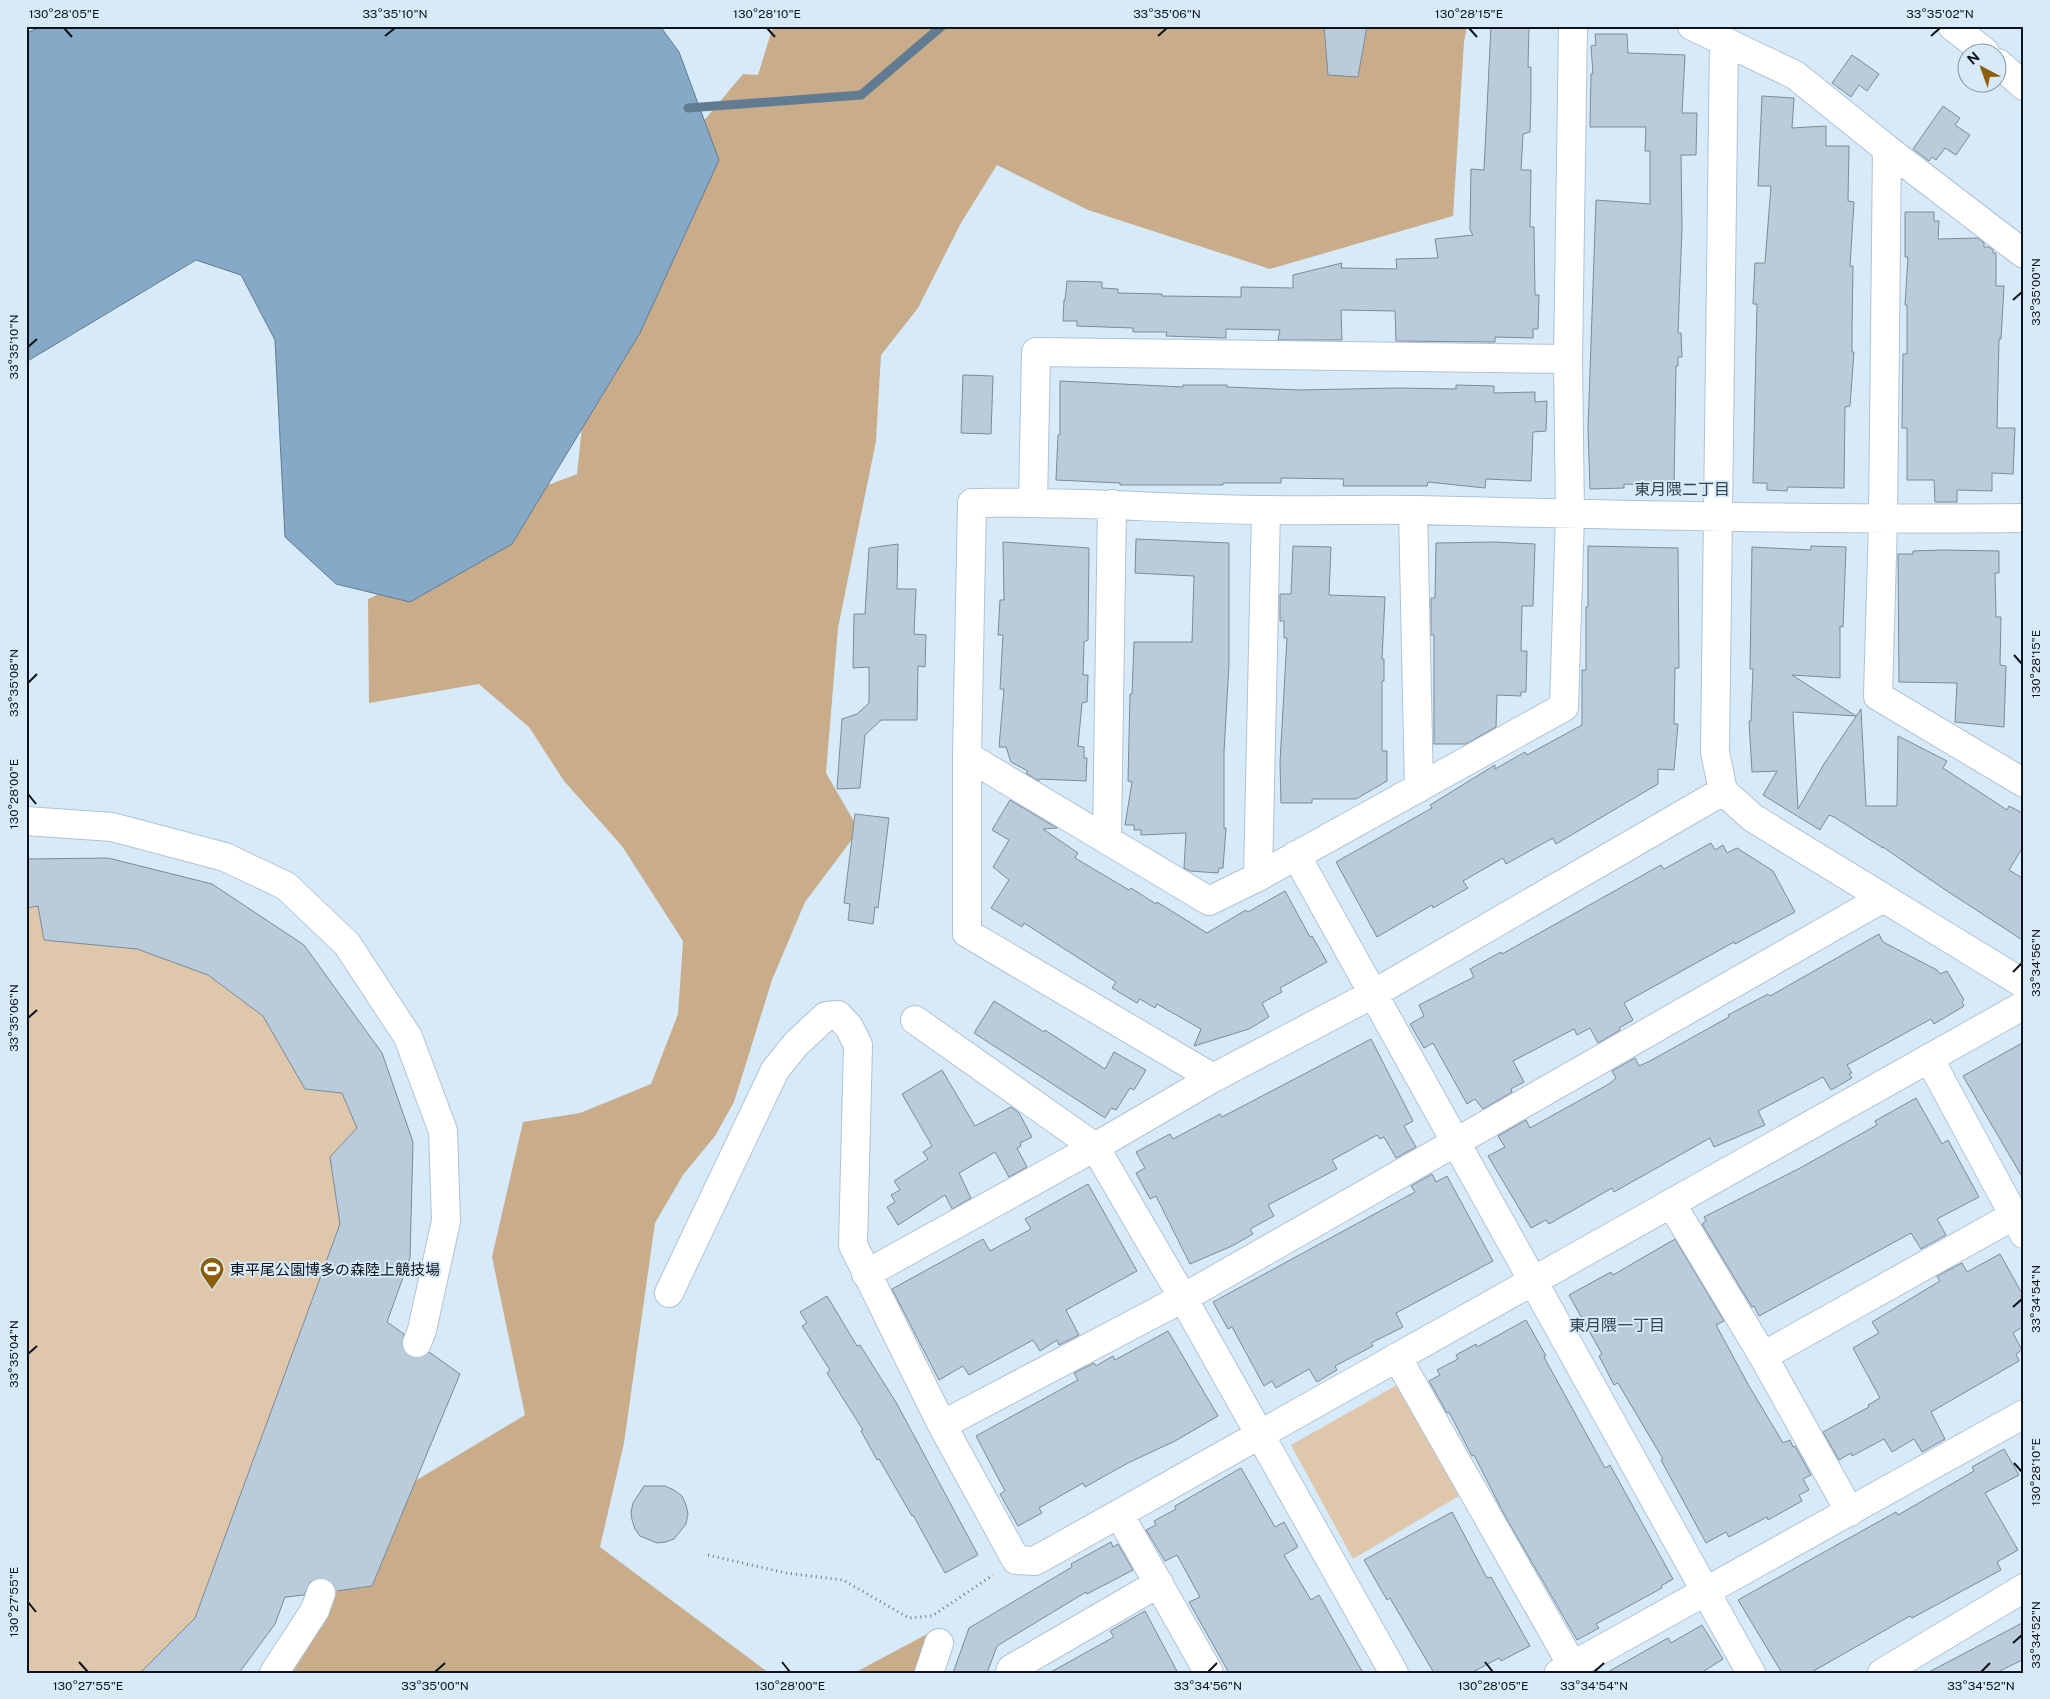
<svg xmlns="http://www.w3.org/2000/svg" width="2050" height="1699" font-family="'Public Sans','Noto Sans JP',sans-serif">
	<rect width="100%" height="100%" fill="#d7eafa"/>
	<!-- green -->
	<path fill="#dec7aa" d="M 26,859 L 382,1053 L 413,1142 L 410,1258 L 387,1322 L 460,1374 L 372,1586 L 285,1598 L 275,1624 L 239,1673 L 26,1673 Z
		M 1397,1385 L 1459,1496 L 1353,1559 L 1291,1445 Z"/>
	<!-- forest -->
	<path fill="#c9ad8a" d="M 773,26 L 1467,26 L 1464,42 L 1453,216 L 1270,269 L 1088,210 L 997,165 L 961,223 L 918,308 L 881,355 L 876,441 L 838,628 L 826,773 L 859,830 L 805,902 L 772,980 L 734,1102 L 715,1136 L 683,1175 L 655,1223 L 624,1443 L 600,1547 L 769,1673 L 276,1673 L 309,1594 L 372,1586 L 415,1481 L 525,1415 L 492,1257 L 523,1122 L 580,1113 L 651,1084 L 678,1014 L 683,941 L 622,846 L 564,781 L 529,727 L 479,684 L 369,703 L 368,599 L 468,554 L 519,496 L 577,474 L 589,360 L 691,136 L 743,74 L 758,75 Z
		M 931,1632 L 917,1673 L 854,1673 Z"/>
	<!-- water -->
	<path fill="#85a9c6" stroke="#617c92" d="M 43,26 L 660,26 L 679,52 L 719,160 L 640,333 L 512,544 L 410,602 L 336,584 L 285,537 L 275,340 L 241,275 L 196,260 L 26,362 L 26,33 Z"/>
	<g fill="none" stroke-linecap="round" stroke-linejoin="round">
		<!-- stream -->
		<path stroke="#617c92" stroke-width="9" d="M 688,108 L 861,95 L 942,26"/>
	</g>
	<!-- building -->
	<path fill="#baccdc" stroke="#7a8b99" d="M 1324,26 L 1367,26 L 1358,77 L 1328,75 Z
		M 1491,26 L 1529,26 L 1528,67 L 1531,67 L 1531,94 L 1530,132 L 1523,134 L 1521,170 L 1531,170 L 1530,227 L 1534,227 L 1535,295 L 1539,295 L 1538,329 L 1533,329 L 1533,338 L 1495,337 L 1495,342 L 1396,341 L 1395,311 L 1341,310 L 1342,340 L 1278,340 L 1280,330 L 1226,329 L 1226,338 L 1166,336 L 1167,332 L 1133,332 L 1133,328 L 1077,326 L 1077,321 L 1063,321 L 1064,300 L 1065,300 L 1067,281 L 1102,282 L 1102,288 L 1118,289 L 1118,293 L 1162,294 L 1162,296 L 1241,297 L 1241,287 L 1293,288 L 1293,275 L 1342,263 L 1341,268 L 1397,269 L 1396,259 L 1438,258 L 1435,239 L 1473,235 L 1470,230 L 1471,169 L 1484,170 Z
		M 1595,34 L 1627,34 L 1628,53 L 1685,55 L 1682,113 L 1697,113 L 1696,155 L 1681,155 L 1682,228 L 1678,333 L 1681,333 L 1682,357 L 1678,357 L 1678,366 L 1676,366 L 1674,486 L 1624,484 L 1624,488 L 1590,489 L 1588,429 L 1596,200 L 1650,204 L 1650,151 L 1645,151 L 1646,127 L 1590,127 L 1591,74 L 1593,74 L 1591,46 L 1596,45 Z
		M 1852,55 L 1879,74 L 1867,91 L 1859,85 L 1851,97 L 1832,83 Z
		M 1762,96 L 1794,98 L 1792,128 L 1826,126 L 1826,146 L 1849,146 L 1848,201 L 1854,202 L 1850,266 L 1853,266 L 1852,327 L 1852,352 L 1854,352 L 1850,406 L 1845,407 L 1844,488 L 1788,487 L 1787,491 L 1767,490 L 1767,483 L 1753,483 L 1757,304 L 1753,304 L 1755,263 L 1765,263 L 1771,186 L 1758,186 Z
		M 1943,106 L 1960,118 L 1955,125 L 1970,135 L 1956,155 L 1945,148 L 1936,160 L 1932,157 L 1929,161 L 1913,149 Z
		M 1905,212 L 1934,212 L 1934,221 L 1939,221 L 1938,239 L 1978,238 L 1984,243 L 1984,247 L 1989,247 L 1993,250 L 1993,253 L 1996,253 L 1996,286 L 2004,286 L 2001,339 L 1999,339 L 1997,428 L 2015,428 L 2013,474 L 1992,473 L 1992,491 L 1957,490 L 1957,502 L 1935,502 L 1934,480 L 1907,480 L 1907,428 L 1902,428 L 1903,354 L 1907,354 L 1907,305 L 1905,305 L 1908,257 L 1905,257 Z
		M 963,375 L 993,376 L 991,434 L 961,433 Z
		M 1060,381 L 1183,387 L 1183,385 L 1227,385 L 1227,387 L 1300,390 L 1397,388 L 1456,389 L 1456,385 L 1494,386 L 1494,393 L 1535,392 L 1535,402 L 1547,401 L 1546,431 L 1533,432 L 1531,481 L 1486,479 L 1485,488 L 1428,482 L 1427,486 L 1343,486 L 1344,479 L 1281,478 L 1281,483 L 1223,483 L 1223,485 L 1120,485 L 1120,483 L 1056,480 L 1058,435 L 1060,435 Z
		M 1136,539 L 1229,543 L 1229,664 L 1224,752 L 1224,828 L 1226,828 L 1223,868 L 1219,868 L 1218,873 L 1190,871 L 1184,868 L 1186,833 L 1141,835 L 1141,830 L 1134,830 L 1134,825 L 1125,825 L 1132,782 L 1128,781 L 1130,694 L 1132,694 L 1134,642 L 1192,642 L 1194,576 L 1135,573 Z
		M 1003,542 L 1089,548 L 1088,640 L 1084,642 L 1083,675 L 1088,675 L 1087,702 L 1082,703 L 1078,746 L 1084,747 L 1084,758 L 1087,758 L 1086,781 L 1039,779 L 1039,781 L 1026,773 L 1028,771 L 1011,762 L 1006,747 L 999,747 L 1004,689 L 1000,689 L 1003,635 L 998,635 L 1000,600 L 1004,600 Z
		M 1495,542 L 1535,544 L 1533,606 L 1522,606 L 1521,651 L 1527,651 L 1526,692 L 1521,692 L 1521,696 L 1497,695 L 1496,727 L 1466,744 L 1434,744 L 1434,635 L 1431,635 L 1431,598 L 1435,598 L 1436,543 Z
		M 898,544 L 897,589 L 916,589 L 914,634 L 926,635 L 925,667 L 918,666 L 917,720 L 881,720 L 865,735 L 860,788 L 837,789 L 842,719 L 857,714 L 869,703 L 869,667 L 853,668 L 854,614 L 865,614 L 869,548 Z
		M 1293,546 L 1331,547 L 1329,595 L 1385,597 L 1382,659 L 1384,659 L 1384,681 L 1382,681 L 1382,751 L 1387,751 L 1387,781 L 1356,799 L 1312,799 L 1312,803 L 1281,803 L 1280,762 L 1287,638 L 1284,638 L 1284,621 L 1280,621 L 1280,594 L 1291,594 Z
		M 1588,546 L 1678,548 L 1679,668 L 1675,668 L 1674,724 L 1678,724 L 1674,770 L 1658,769 L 1658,784 L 1556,844 L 1553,838 L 1506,864 L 1503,858 L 1463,881 L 1468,888 L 1433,908 L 1432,905 L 1377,937 L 1336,862 L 1432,808 L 1430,805 L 1495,765 L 1495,769 L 1525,752 L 1527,755 L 1582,725 L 1582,670 L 1586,670 L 1586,607 L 1588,607 Z
		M 1811,546 L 1846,547 L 1843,627 L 1840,626 L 1840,678 L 1792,675 L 1856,716 L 1793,712 L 1798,809 L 1824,764 L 1861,709 L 1866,806 L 1897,806 L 1898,736 L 1947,761 L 1943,768 L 2007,810 L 2009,806 L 2024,814 L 2024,845 L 2009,870 L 2024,879 L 2024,941 L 1944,889 L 1883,847 L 1883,848 L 1834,817 L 1829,815 L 1820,830 L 1763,795 L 1777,771 L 1752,772 L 1749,721 L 1751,721 L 1753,669 L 1750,669 L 1752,547 L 1811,550 Z
		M 1943,550 L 1999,551 L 1999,573 L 1995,573 L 1996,617 L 2001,617 L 2000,665 L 2006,666 L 2004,727 L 1955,722 L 1957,683 L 1899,682 L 1898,554 L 1913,554 L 1913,551 Z
		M 1010,800 L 1057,828 L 1043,829 L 1078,853 L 1075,858 L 1129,890 L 1131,888 L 1156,904 L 1157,902 L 1207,933 L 1246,910 L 1248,912 L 1285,891 L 1310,937 L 1312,936 L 1327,962 L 1280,988 L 1282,992 L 1262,1003 L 1269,1017 L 1249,1029 L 1194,1046 L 1201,1029 L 1157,1004 L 1155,1008 L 1140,999 L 1137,1003 L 1112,988 L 1116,982 L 1024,923 L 1022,927 L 991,908 L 1009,880 L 993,867 L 1009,840 L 992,830 Z
		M 855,814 L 889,818 L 878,908 L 875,907 L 873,924 L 848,920 L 850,904 L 844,903 Z
		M 1711,843 L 1715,850 L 1723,845 L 1727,853 L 1737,848 L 1773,871 L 1795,912 L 1735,944 L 1734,942 L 1624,1003 L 1633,1020 L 1619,1028 L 1620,1030 L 1598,1043 L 1590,1028 L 1577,1035 L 1574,1029 L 1513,1061 L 1524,1082 L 1511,1089 L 1512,1092 L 1483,1109 L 1475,1099 L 1467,1104 L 1433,1043 L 1424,1048 L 1410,1024 L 1424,1016 L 1419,1005 L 1474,977 L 1470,969 L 1501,952 L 1502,954 L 1661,865 L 1664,869 Z
		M 108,858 L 212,884 L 304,945 L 382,1053 L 413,1142 L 410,1258 L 387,1322 L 404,1334 L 402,1346 L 405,1353 L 411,1357 L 420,1358 L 429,1352 L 460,1374 L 372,1586 L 336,1591 L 333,1583 L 326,1578 L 319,1578 L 311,1581 L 304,1595 L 285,1597 L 275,1624 L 239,1673 L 140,1673 L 195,1618 L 340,1224 L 330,1157 L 357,1128 L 342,1093 L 305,1089 L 263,1016 L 208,975 L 137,949 L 44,940 L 38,906 L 26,908 L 26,859 Z
		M 1879,934 L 1883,942 L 1937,970 L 1940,974 L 1947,971 L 1964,1000 L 1962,1002 L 1964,1006 L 1934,1024 L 1931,1019 L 1847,1065 L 1852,1073 L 1849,1074 L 1852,1078 L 1831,1090 L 1823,1077 L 1758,1111 L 1765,1125 L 1714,1147 L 1710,1138 L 1614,1192 L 1612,1188 L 1549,1224 L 1546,1220 L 1531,1228 L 1488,1156 L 1505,1147 L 1498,1136 L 1526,1120 L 1530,1128 L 1609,1084 L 1616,1078 L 1612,1071 L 1635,1058 L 1639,1066 L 1650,1061 L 1729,1017 L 1728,1015 L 1768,994 L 1770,996 Z
		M 994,1001 L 1044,1032 L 1045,1030 L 1105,1069 L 1114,1052 L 1146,1070 L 1134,1090 L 1130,1088 L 1116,1110 L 1111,1108 L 1105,1118 L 974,1033 Z
		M 1371,1039 L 1413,1121 L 1404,1126 L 1416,1147 L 1396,1158 L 1384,1137 L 1380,1139 L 1377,1135 L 1332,1160 L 1337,1169 L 1268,1205 L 1274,1216 L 1250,1229 L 1253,1234 L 1232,1246 L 1190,1264 L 1156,1196 L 1150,1199 L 1136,1173 L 1145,1168 L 1136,1152 L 1170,1134 L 1173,1139 L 1220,1114 L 1222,1117 Z
		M 2024,1042 L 2024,1180 L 1963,1076 Z
		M 942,1070 L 975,1126 L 1011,1107 L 1019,1113 L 1032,1137 L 1020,1143 L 1021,1146 L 1017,1148 L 1027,1167 L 1009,1177 L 995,1152 L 959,1173 L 971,1198 L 952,1209 L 945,1195 L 898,1225 L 887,1207 L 895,1202 L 891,1195 L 900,1190 L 894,1181 L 928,1159 L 923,1152 L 932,1146 L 902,1094 Z
		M 1916,1098 L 1942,1144 L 1948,1140 L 1979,1197 L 1937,1219 L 1946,1235 L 1921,1249 L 1911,1233 L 1759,1316 L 1754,1306 L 1752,1307 L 1702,1224 L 1706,1221 L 1704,1217 L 1800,1168 L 1877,1125 L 1875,1121 Z
		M 1432,1174 L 1436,1182 L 1447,1176 L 1493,1261 L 1396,1313 L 1403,1327 L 1371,1343 L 1373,1346 L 1335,1366 L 1337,1370 L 1317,1382 L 1309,1369 L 1276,1388 L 1272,1381 L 1264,1386 L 1232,1327 L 1228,1329 L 1213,1302 L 1415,1192 L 1411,1186 Z
		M 1088,1184 L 1137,1271 L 1066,1310 L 1079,1335 L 1059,1345 L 1057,1340 L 1040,1351 L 1033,1340 L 969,1375 L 963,1366 L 939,1380 L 892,1289 L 983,1239 L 990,1251 L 1031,1229 L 1025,1219 Z
		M 1675,1239 L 1724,1321 L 1716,1325 L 1749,1386 L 1783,1443 L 1790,1440 L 1793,1447 L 1795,1446 L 1811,1475 L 1803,1479 L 1809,1490 L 1799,1495 L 1802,1501 L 1768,1520 L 1767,1517 L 1729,1537 L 1726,1532 L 1706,1543 L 1661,1460 L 1663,1459 L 1618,1383 L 1614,1385 L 1599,1356 L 1602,1354 L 1569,1295 L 1611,1272 L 1613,1275 Z
		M 2000,1254 L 2024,1297 L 2024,1326 L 2013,1333 L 2022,1350 L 2016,1354 L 2019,1361 L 1931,1412 L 1945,1439 L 1922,1452 L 1914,1439 L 1892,1452 L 1884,1439 L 1852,1456 L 1851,1453 L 1839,1460 L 1823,1432 L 1869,1407 L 1868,1405 L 1880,1398 L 1853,1348 L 1879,1333 L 1872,1322 L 1940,1281 L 1937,1276 L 1962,1263 L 1967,1272 Z
		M 827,1296 L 857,1346 L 860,1345 L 897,1404 L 978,1555 L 945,1573 L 913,1515 L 912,1516 L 879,1459 L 877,1460 L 861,1431 L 863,1430 L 827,1373 L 830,1370 L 802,1326 L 807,1323 L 800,1312 Z
		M 1526,1320 L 1546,1356 L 1544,1357 L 1605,1468 L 1610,1465 L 1673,1579 L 1661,1586 L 1662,1588 L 1596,1624 L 1599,1628 L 1577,1640 L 1505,1516 L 1474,1455 L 1472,1456 L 1449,1412 L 1447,1413 L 1429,1381 L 1440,1375 L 1437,1370 L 1458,1359 L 1456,1355 L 1476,1344 L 1477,1347 Z
		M 1168,1331 L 1218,1416 L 1175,1441 L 1128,1463 L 1085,1487 L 1083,1483 L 1039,1508 L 1042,1513 L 1018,1526 L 1000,1494 L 1005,1491 L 976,1436 L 1078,1380 L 1074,1373 L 1094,1363 L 1096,1366 L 1113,1356 L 1115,1360 Z
		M 2004,1449 L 2019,1475 L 1985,1493 L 2018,1550 L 1997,1562 L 2001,1570 L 1912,1618 L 1910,1616 L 1810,1673 L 1782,1673 L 1738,1600 L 1896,1512 L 1898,1515 L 1974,1471 L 1972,1467 Z
		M 1241,1468 L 1275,1527 L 1284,1522 L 1298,1547 L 1284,1555 L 1311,1600 L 1319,1595 L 1363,1673 L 1229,1673 L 1189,1602 L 1200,1597 L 1177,1555 L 1165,1561 L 1146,1530 L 1156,1525 L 1154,1521 L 1176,1509 L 1175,1506 Z
		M 644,1486 L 665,1486 L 674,1490 L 682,1496 L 686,1505 L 688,1514 L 686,1524 L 674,1539 L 666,1542 L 657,1543 L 640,1536 L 635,1529 L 632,1520 L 631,1512 L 633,1503 Z
		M 1452,1512 L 1487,1578 L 1491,1577 L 1530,1646 L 1501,1661 L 1499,1658 L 1471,1673 L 1434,1673 L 1390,1598 L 1387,1600 L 1364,1560 Z
		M 1111,1542 L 1113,1547 L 1118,1544 L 1133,1570 L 1087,1594 L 1086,1592 L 997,1646 L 987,1673 L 953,1673 L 969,1628 L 1072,1567 L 1071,1564 Z
		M 1145,1611 L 1178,1673 L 1049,1673 L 1114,1637 L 1110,1631 Z
		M 2024,1622 L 2024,1659 L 1996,1673 L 1927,1673 Z
		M 1702,1625 L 1723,1659 L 1701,1673 L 1606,1673 L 1668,1638 L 1671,1643 Z"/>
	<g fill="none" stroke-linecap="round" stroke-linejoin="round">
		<!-- minor-tunnel -->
		<path stroke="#b9cad8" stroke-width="28" stroke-dasharray="28 14" stroke-linecap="butt" d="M 321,1593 L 417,1343"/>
		<defs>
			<path id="minor" d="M 1692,26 L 1795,75 L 1887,149 L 2024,254
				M 1952,26 L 1985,52
				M 1724,40 L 1715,752 L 1723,791 L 1753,818 L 2024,984
				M 1998,63 L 2024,86
				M 1887,149 L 1883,520 L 1878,696 L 2024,783
				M 1033,502 L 1036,352 L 1568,359
				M 1413,510 L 1419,788
				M 967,756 L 1209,901 L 1258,877 L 1564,707 L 1570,515 L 1568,359 L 1573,26
				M 26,821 L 112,827 L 225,857 L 286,886 L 347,944 L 408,1037 L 443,1131 L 446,1221 L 422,1330 L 417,1343
				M 1107,839 L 1112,504
				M 1296,855 L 1751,1673
				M 1258,877 L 1266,510
				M 915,1020 L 1095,1147 L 1183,1298 L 1394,1673
				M 1929,1058 L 2024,1234
				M 1213,1078 L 967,933 L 967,756 L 972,503 C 1071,501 1169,509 1268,510 C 1317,511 1367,509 1416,510 C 1619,515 1821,520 2024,518
				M 1671,1203 L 1763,1356 L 1850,1512
				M 866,1274 L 1095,1147 L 1213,1078 L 1373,994 L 1723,791
				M 669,1293 L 775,1070 L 796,1044 L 826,1016 L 838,1015 L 849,1027 L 858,1045 L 853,1245 L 942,1425 L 1016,1560 L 1035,1561 L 2024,1005
				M 1763,1356 L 2013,1216
				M 1397,1357 L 1572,1665
				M 942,1425 L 1183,1298 L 1883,898
				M 1119,1514 L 1209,1673
				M 274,1673 L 315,1610 L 321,1593
				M 929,1673 L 939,1643
				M 1010,1673 L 1011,1669 L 1159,1583
				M 1559,1673 L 2024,1414
				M 1882,1673 L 2024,1588"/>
		</defs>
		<!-- minor casing -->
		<use href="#minor" stroke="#b1c3d2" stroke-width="30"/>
		<!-- path -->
		<path stroke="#6d7984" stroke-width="3" stroke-dasharray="1 4" stroke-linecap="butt" d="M 708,1555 L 786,1573 L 843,1580 L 909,1618 L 932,1616 L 993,1575"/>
		<!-- minor -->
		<use href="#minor" stroke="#fff" stroke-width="28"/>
	</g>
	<!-- ticks -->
	<path fill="none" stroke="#0d1319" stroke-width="2" d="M 64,28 L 72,37M 767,28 L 775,37M 1469,28 L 1477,37M 385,36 L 395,28M 1158,36 L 1167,28M 1931,36 L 1940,28M 2013,300 L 2022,292M 28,347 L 37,339M 2014,655 L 2022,664M 28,683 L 37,674M 28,794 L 36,804M 2013,972 L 2022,963M 28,1018 L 37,1010M 2013,1307 L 2022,1299M 28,1354 L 37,1346M 2014,1463 L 2022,1472M 28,1602 L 36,1612M 2013,1643 L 2022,1635M 79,1662 L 88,1672M 782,1662 L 790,1672M 1485,1662 L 1493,1672M 435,1672 L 445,1663M 1208,1672 L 1217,1663M 1594,1672 L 1604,1663M 1981,1672 L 1990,1663"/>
	<!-- icons -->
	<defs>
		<symbol id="stadium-pin" viewBox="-11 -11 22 30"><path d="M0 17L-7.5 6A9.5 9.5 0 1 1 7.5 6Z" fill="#8f5e0a" stroke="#d7eafa"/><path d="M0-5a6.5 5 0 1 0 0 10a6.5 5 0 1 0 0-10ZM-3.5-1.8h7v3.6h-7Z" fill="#fff"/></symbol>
	</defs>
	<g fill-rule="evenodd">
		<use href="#stadium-pin" x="198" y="1255" width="28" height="38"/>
	</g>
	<g text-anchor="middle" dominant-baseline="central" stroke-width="4" stroke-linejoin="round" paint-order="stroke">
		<!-- poi labels -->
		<g font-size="15" fill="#0d1319" stroke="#d7eafa" text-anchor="start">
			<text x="230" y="1269">東平尾公園博多の森陸上競技場</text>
		</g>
		<!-- neighbourhood labels -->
		<g font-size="16" fill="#354551" stroke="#d7eafa">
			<text x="1682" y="489">東月隈二丁目</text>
			<text x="1617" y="1325">東月隈一丁目</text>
		</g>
	</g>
	<!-- border -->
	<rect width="2050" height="1699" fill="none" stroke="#d7eafa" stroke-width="55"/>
	<!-- north arrow -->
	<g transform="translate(1982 68) rotate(319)"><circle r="24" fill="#d7eafa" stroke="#8694a0"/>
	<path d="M0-4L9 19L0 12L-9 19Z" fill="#8f5e0a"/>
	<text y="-8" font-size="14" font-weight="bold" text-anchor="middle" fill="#0d1319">N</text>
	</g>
	<rect x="28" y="28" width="1994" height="1644" fill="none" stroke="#0d1319" stroke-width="2"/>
	<g font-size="12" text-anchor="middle" fill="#0d1319">
		<text x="64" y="18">130°28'05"E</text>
		<text x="395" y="18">33°35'10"N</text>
		<text x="767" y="18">130°28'10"E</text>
		<text x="1167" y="18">33°35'06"N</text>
		<text x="1469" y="18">130°28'15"E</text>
		<text x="1940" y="18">33°35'02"N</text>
		<text transform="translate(2036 292) rotate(-90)" y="4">33°35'00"N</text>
		<text transform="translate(14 347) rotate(-90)" y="4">33°35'10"N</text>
		<text transform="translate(2036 664) rotate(-90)" y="4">130°28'15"E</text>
		<text transform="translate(14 683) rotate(-90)" y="4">33°35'08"N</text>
		<text transform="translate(14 794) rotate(-90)" y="4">130°28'00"E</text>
		<text transform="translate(2036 963) rotate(-90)" y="4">33°34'56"N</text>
		<text transform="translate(14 1018) rotate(-90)" y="4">33°35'06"N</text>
		<text transform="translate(2036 1299) rotate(-90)" y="4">33°34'54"N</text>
		<text transform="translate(14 1354) rotate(-90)" y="4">33°35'04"N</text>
		<text transform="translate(2036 1472) rotate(-90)" y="4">130°28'10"E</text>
		<text transform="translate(14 1602) rotate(-90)" y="4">130°27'55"E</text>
		<text transform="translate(2036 1635) rotate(-90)" y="4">33°34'52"N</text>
		<text x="88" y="1690">130°27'55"E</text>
		<text x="435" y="1690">33°35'00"N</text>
		<text x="790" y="1690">130°28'00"E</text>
		<text x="1208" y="1690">33°34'56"N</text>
		<text x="1493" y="1690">130°28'05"E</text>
		<text x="1594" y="1690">33°34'54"N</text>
		<text x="1981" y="1690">33°34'52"N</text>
	</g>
</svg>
